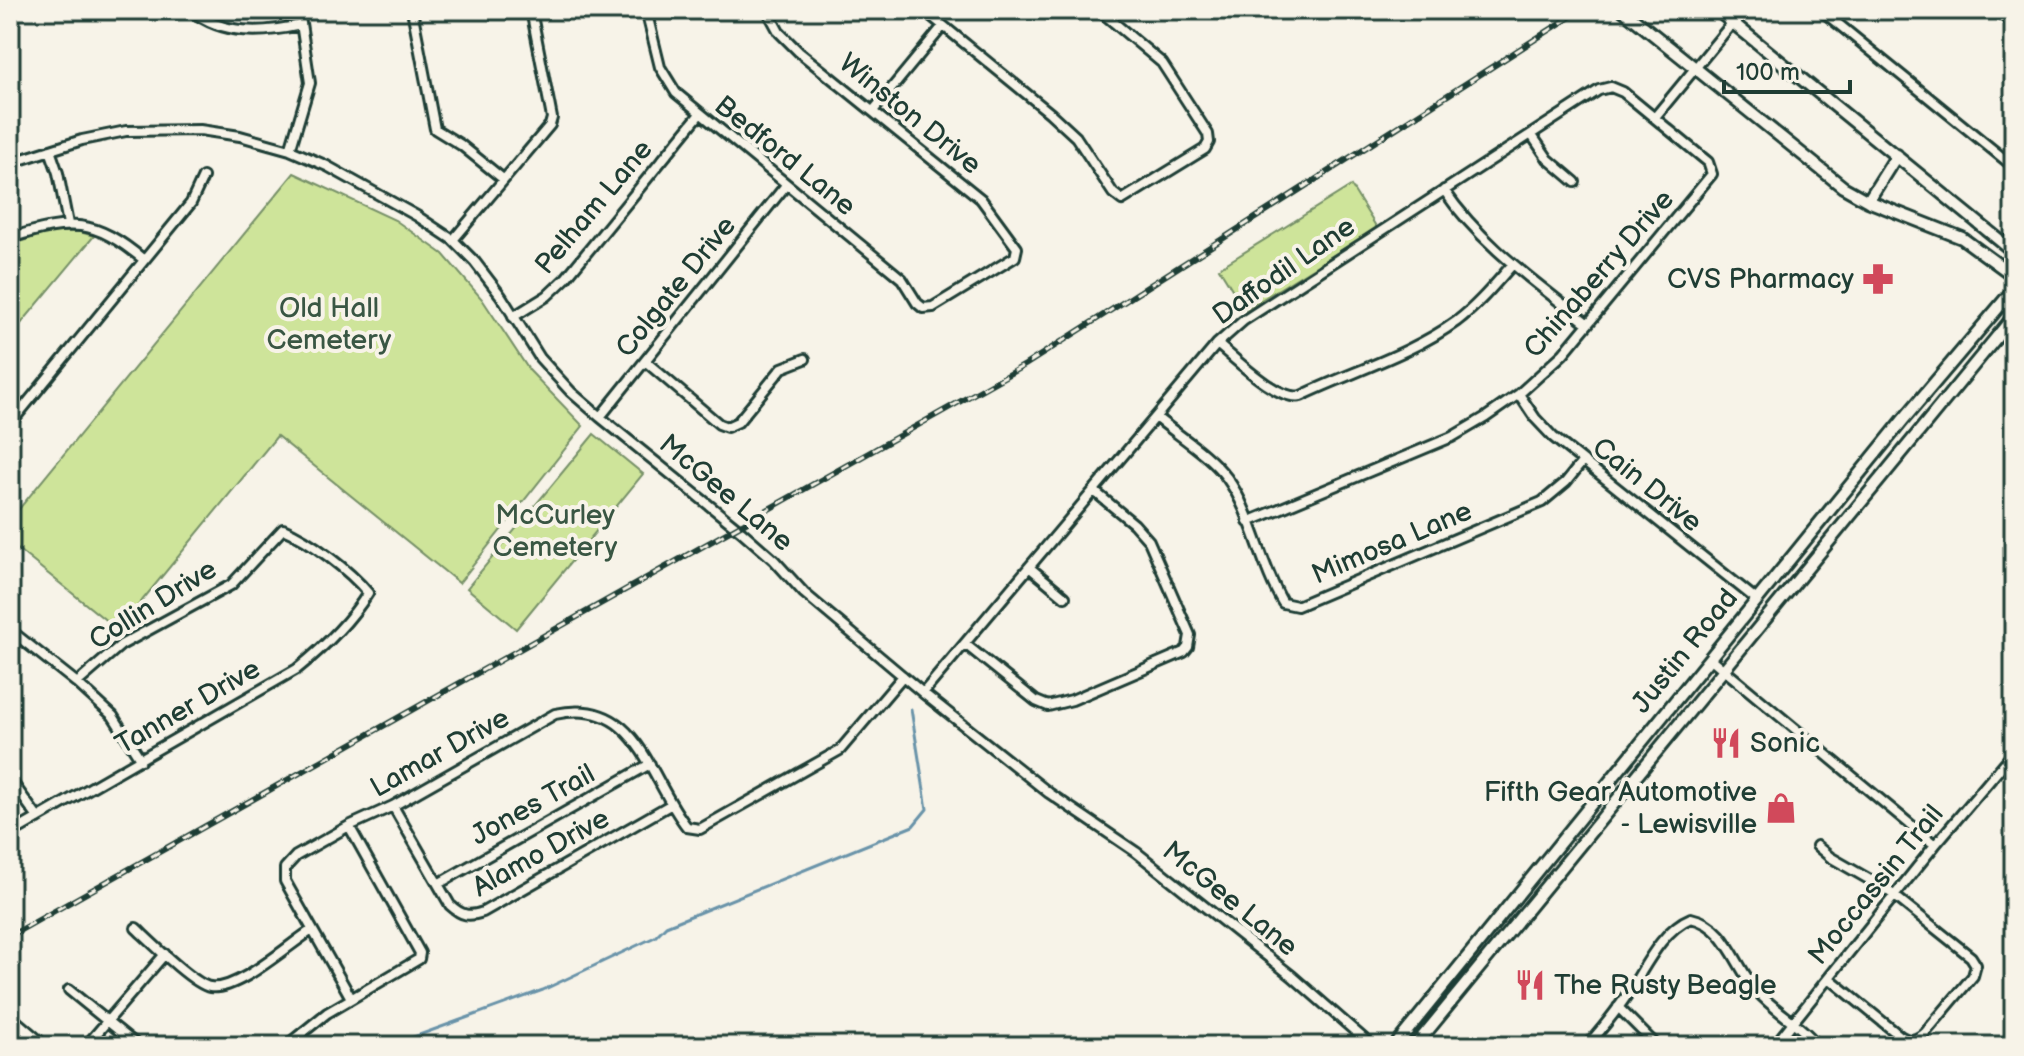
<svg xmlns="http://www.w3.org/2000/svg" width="2024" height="1056" font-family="'Balsamiq Sans',sans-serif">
	<rect width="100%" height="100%" fill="#f7f3e8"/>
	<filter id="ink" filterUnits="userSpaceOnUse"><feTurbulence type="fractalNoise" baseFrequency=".0125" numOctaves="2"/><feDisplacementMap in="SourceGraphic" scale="16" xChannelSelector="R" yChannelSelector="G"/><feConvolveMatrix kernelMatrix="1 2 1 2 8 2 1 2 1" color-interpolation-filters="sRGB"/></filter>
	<g filter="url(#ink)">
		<!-- green -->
		<path fill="#cee49a" stroke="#769067" stroke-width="2" d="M 294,173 L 395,220 L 443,254 L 482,299 L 529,370 L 583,426 L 459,583 L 277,436 L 118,630 L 10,543 L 10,520 Z
			M 1351,186 L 1377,228 L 1245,310 L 1219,268 Z
			M 50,232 L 80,232 L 94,236 L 10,337 L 10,245 Z
			M 594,434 L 643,474 L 516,629 L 467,588 Z"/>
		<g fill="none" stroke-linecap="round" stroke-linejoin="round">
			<!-- stream -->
			<path stroke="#6993a9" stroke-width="3" d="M 389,1046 L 543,990 L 655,937 L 666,926 L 913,826 L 927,809 L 911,709"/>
			<defs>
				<path id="minor" d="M 191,10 C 223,36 264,33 301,25
					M 412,10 L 435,129 L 461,145 L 503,179
					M 646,10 L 660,67 L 676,93 L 902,279 L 917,303 L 923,308 L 933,307 L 1015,257 L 1017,248 L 981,199 L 799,52 L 779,32 L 767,10
					M 924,10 L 1050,113 L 1076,137 L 1113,193 L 1122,200 L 1205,149 L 1209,142 L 1208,134 L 1162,63 L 1099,10
					M 1821,10 L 2014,167
					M 1996,10 L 2014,24
					M 873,111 L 943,26
					M 1655,117 L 1743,10
					M 1531,134 L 1548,159 L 1575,182
					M 50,150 L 58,173 L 68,224
					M 290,150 L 310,83 L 299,10
					M 10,163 L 82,140 L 126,131 L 200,130 L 240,136 L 290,150 L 327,166 L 417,216 L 453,240 L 475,262 L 501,296 L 540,358 L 571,392 L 600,417 L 741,531 L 774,560 L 804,593 L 923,693 L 1049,793 L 1136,852 L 1292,976 L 1372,1046
					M 1444,190 C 1481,245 1537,283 1588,324
					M 10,238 C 70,219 94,218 144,260
					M 453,240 L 550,125 L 552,118 L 531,10
					M 513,317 L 547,296 L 566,278 L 699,115
					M 1217,344 C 1236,359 1277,401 1301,396 C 1353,371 1410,355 1457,321 C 1478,305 1495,284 1513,264
					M 645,361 L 719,424 L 727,427 L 738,422 L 782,368 L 805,359
					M 1519,394 L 1535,418 L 1553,437 L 1757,600
					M 600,417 L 786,185
					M 1156,417 C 1179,436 1209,454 1227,478 C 1253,514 1260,565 1283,603 L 1297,606 L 1542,502 L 1566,482 L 1583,461
					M 10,424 L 191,203 L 203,177
					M 1029,567 L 1065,597
					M 10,630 L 77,683 L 113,716 L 141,760
					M 965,644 L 1036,701 L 1048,706 L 1072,700 L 1184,652 L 1188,647 L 1190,635 L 1149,541 L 1134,524 L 1094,491
					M 1711,659 L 1935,845
					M 923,693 L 1217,344 L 1243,321 L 1599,90 L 1611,87 L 1623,92 L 1708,162 L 1712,174 L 1563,354 L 1519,394 L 1486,417 L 1452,437 L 1248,522
					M 10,779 L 38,818
					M 393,806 L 450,905 C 462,916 469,917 483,912 L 670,805
					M 10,834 L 297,669 C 323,648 350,622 368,593 C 350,571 310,540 283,529 L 231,585 L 121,645 L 77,683
					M 1817,846 L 1830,857 L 1886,889 L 1971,957 L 1976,965 L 1973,976 L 1925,1033 C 1916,1041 1910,1042 1900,1036 L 1829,978
					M 2014,846 L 2014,857
					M 438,884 L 650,764
					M 136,928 C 150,941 193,984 210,987 C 237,992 288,945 312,930
					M 69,990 L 138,1046
					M 351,998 L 285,881 L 285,868 L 296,856 L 349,826 L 393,806 L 555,714 C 638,696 647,776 687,827 L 700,829 L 840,750 L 903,676
					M 1618,1007 L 1657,1046
					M 86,1046 L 165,954
					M 286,1046 L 327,1013 L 419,959 L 420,953 L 349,826
					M 1587,1046 C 1601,1030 1615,1013 1627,995 C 1644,970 1661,930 1691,918 C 1728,926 1735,967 1757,991 C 1775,1012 1801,1024 1818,1046
					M 1774,1046 L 1935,845 L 2014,752"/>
				<path id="major" d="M 1623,10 L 1843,187 L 1868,201 L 1962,238 L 2014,276
					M 1717,10 L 2014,252
					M 1868,201 L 1897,155
					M 10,1017 L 44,1046
					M 10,1045 L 12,1046
					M 1395,1046 L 1903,420 L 2014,289
					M 1415,1046 L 2014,316"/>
			</defs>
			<!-- minor casing -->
			<use href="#minor" stroke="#1f3d34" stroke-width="14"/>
			<!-- major casing -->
			<use href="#major" stroke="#1f3d34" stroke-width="16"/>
			<!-- minor -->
			<use href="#minor" stroke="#f7f3e8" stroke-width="8"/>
			<!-- major -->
			<use href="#major" stroke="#f7f3e8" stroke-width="10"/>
			<defs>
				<path id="rail" d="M 10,936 L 1025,365 L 1581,10"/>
			</defs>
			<!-- rail casing -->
			<use href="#rail" stroke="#1f3d34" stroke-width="6"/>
			<!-- rail -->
			<use href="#rail" stroke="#f7f3e8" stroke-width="3" stroke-dasharray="9" stroke-linecap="butt"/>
		</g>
	</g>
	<!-- icons -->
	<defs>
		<symbol id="pharmacy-bare" viewBox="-9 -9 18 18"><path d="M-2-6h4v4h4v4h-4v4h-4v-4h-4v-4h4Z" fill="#d1495b" stroke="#f7f3e8" stroke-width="2.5" paint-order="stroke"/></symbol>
		<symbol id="restaurant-bare" viewBox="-9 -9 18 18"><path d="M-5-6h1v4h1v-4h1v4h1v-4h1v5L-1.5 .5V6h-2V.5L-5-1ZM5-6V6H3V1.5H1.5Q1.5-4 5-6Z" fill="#d1495b" stroke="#f7f3e8" stroke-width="2.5" paint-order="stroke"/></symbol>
		<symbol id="shop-bare" viewBox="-9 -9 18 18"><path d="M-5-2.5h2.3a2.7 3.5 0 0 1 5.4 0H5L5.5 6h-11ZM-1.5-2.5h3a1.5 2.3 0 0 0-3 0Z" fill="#d1495b" stroke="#f7f3e8" stroke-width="2.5" paint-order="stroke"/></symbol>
	</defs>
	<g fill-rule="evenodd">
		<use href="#pharmacy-bare" x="1856" y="257" width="44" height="44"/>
		<use href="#restaurant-bare" x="1704" y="721" width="44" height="44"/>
		<use href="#shop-bare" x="1759" y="786" width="44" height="44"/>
		<use href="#restaurant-bare" x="1508" y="963" width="44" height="44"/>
	</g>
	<g text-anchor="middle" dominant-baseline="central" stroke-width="8" stroke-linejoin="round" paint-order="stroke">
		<!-- street labels -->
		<g font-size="28" fill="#1f3d34" stroke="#f7f3e8">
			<text transform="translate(910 114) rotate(39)">Winston Drive</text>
			<text transform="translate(785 156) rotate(39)">Bedford Lane</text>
			<text transform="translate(594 207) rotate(-50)">Pelham Lane</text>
			<text transform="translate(1284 271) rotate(-35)">Daffodil Lane</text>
			<text transform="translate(1599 274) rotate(-49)">Chinaberry Drive</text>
			<text transform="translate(676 287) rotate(-51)">Colgate Drive</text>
			<text transform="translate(1647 485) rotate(39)">Cain Drive</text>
			<text transform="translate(726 493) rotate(40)">McGee Lane</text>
			<text transform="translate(1392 543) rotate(-23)">Mimosa Lane</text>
			<text transform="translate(153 605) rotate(-32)">Collin Drive</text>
			<text transform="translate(1685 651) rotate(-51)">Justin Road</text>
			<text transform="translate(188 707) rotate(-30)">Tanner Drive</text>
			<text transform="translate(440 753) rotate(-29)">Lamar Drive</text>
			<text transform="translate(533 805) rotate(-29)">Jones Trail</text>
			<text transform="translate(541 853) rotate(-29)">Alamo Drive</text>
			<text transform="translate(1876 885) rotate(-51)">Moccassin Trail</text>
			<text transform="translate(1230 899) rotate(39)">McGee Lane</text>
		</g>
		<!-- poi labels -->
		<g font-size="28" fill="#1f3d34" stroke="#f7f3e8" text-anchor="end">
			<text x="1854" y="279">CVS Pharmacy</text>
			<text x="1750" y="743" text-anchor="start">Sonic</text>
			<text x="1757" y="792">Fifth Gear Automotive<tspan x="1757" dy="32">- Lewisville</tspan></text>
			<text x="1554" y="985" text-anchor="start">The Rusty Beagle</text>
		</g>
		<!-- park labels -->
		<g font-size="28" fill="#395643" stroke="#f7f3e8">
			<text x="329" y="308">Old Hall<tspan x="329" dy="32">Cemetery</tspan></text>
			<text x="555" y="515">McCurley<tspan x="555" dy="32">Cemetery</tspan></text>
		</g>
	</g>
	<!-- margin -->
	<rect width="2024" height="1056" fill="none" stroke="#f7f3e8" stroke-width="40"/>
	<rect x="20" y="20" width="1984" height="1016" fill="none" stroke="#1f3d34" stroke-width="3" filter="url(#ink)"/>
	<!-- scale -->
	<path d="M1724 80v12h126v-12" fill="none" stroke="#1f3d34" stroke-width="4"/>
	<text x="1736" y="80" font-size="24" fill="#1f3d34" stroke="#f7f3e8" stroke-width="6" paint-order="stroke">100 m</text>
</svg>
